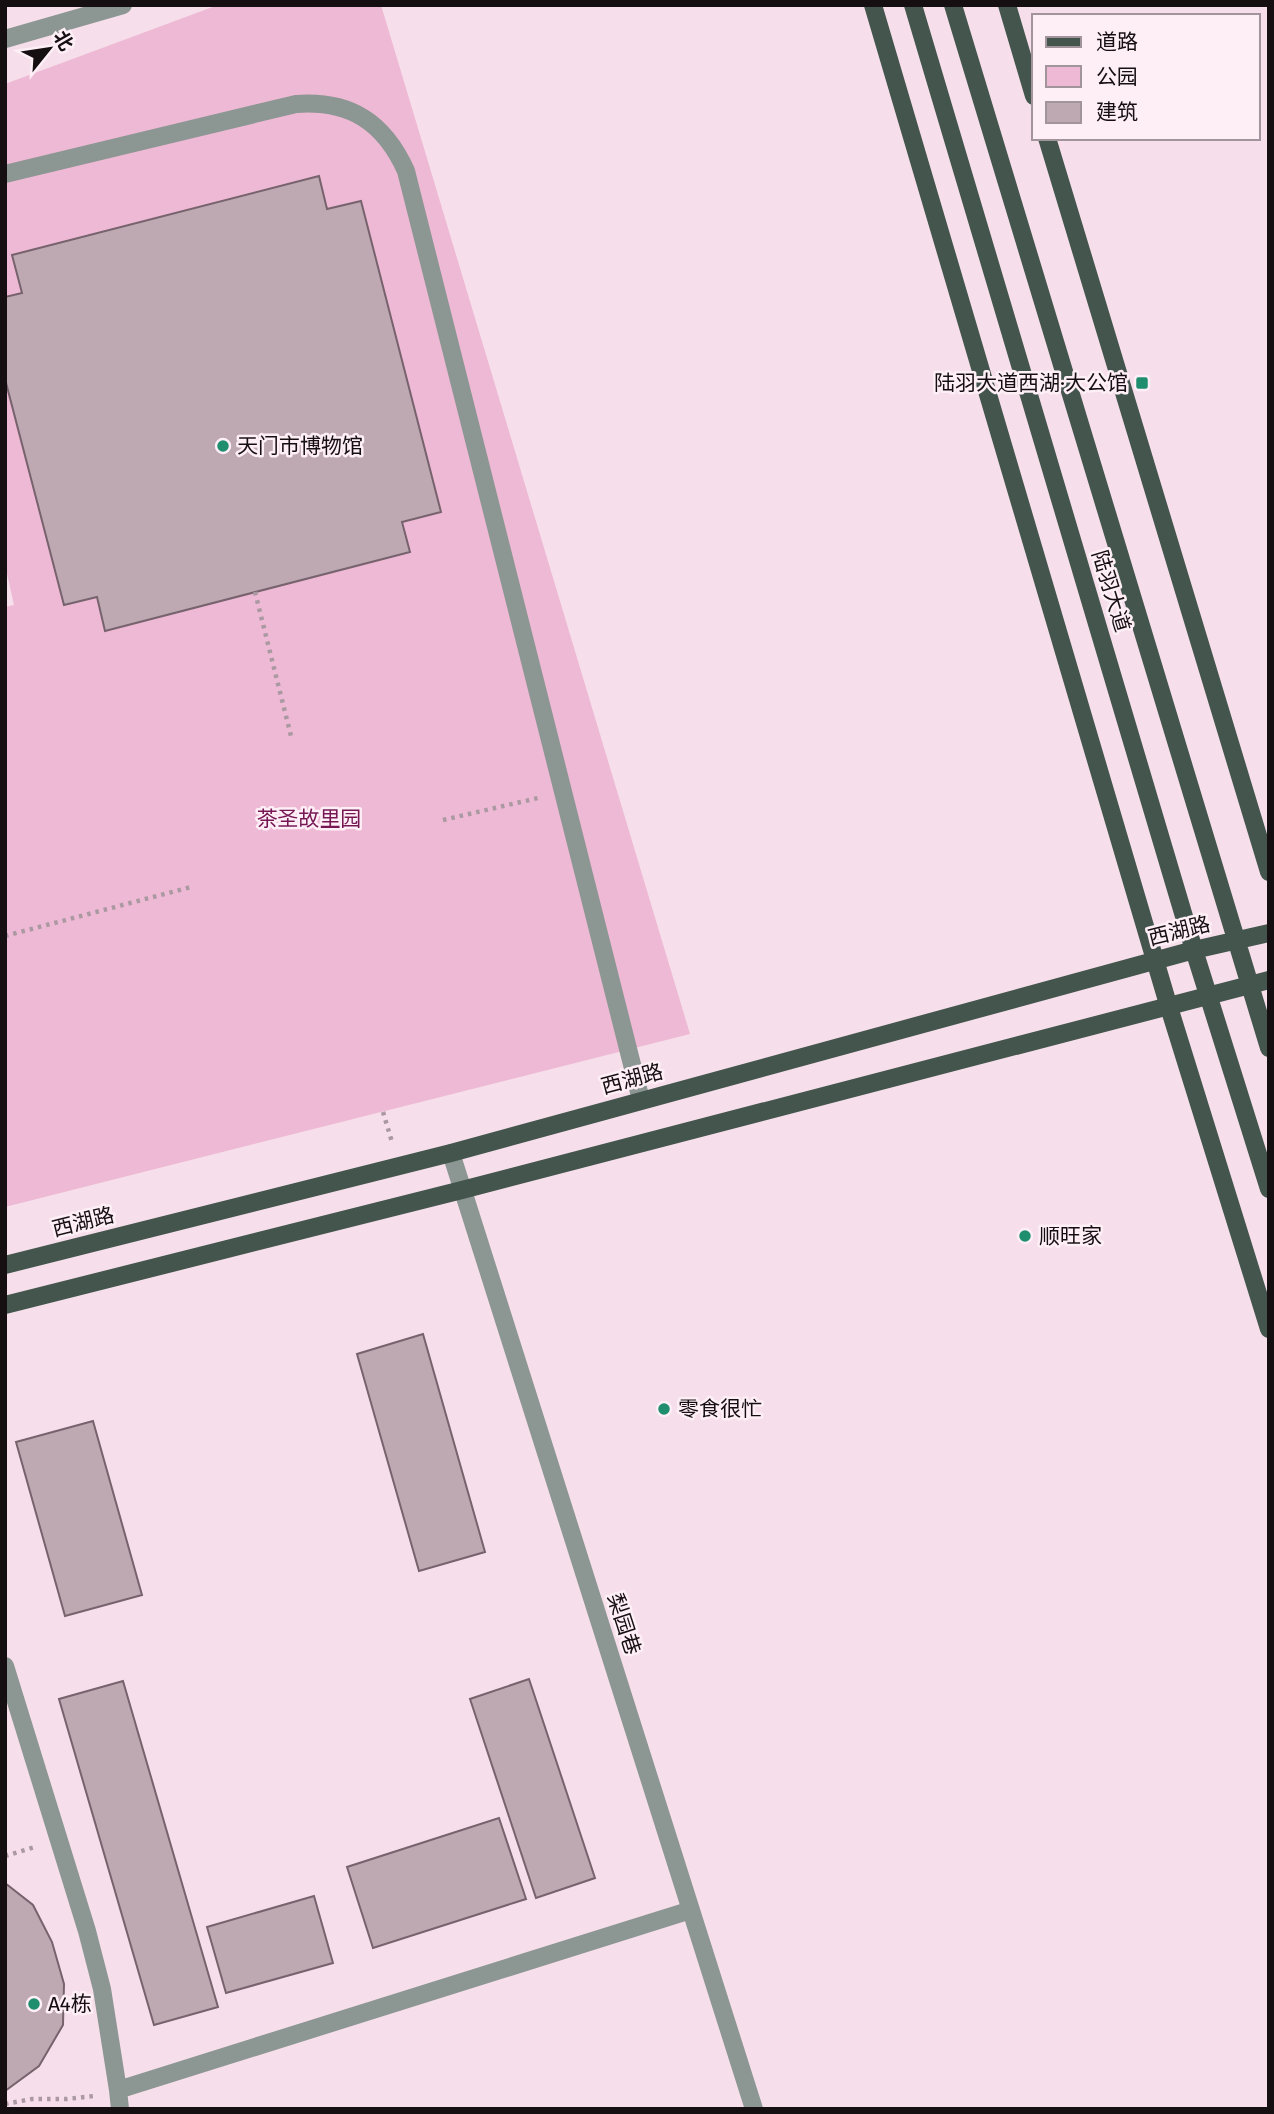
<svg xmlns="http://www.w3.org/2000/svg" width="1274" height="2114" font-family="'Fira Sans','Noto Sans SC',sans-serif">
	<rect width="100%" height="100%" fill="#f6dfea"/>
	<!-- green -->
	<path fill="#eeb9d4" d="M 218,5 L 381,5 L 690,1034 L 5,1207 L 5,607 L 14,605 L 5,565 L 5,84 Z"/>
	<!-- building -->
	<path fill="#bea8b2" stroke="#77636d" stroke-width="2" d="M 319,176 L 327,209 L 361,201 L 441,512 L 402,522 L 410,552 L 105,631 L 97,597 L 64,605 L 5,379 L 5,297 L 22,293 L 12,255 Z
		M 423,1334 L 485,1552 L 419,1571 L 357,1354 Z
		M 93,1421 L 142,1595 L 65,1616 L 16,1442 Z
		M 529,1679 L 595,1878 L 536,1898 L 470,1699 Z
		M 123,1681 L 218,2007 L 154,2025 L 59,1699 Z
		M 499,1818 L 526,1899 L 373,1948 L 347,1867 Z
		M 5,1883 L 33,1905 L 52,1942 L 64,1984 L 63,2025 L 39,2066 L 5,2091 Z
		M 314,1896 L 333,1963 L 226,1993 L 207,1927 Z"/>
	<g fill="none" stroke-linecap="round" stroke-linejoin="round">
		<!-- path -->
		<path stroke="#ab99a2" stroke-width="4.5" stroke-dasharray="3.5 5" stroke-linecap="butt" d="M 255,592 L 291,736
			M 443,820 L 538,798
			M 5,936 L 191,887
			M 383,1112 L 392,1142
			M 5,1856 L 35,1847
			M 5,2104 L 32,2099 L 67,2099 L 94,2096"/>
		<!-- minor -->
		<path stroke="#8c9692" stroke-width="18" d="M 5,39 L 123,5
			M 5,174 L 296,104 C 350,100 384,122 406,171 L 641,1100
			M 451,1153 L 754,2109
			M 5,1666 L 87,1931 L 102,1989 L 118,2090
			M 120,2109 L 118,2090 L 691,1910"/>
		<!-- major -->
		<path stroke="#43554d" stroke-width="18" d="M 873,5 L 1168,1004 L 1269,1329
			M 913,5 L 1194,950 L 1269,1189
			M 953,5 L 1269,1048
			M 1007,5 L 1034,96
			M 1047,138 L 1269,872
			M 5,1265 L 451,1153 L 1194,950 L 1269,933
			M 5,1305 L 462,1190 L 1269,980"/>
	</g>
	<!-- markers -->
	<g fill="#1f8e6f" stroke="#feeff6" stroke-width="2.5">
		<rect x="1135" y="376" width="14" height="14" rx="3.5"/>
		<circle cx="223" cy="446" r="7"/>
		<circle cx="1025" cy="1236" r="7"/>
		<circle cx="664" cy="1409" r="7"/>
		<circle cx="34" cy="2004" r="7"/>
	</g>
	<g text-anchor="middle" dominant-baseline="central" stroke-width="5" stroke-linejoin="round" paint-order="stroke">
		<!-- poi labels -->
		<g font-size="21" fill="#160f12" stroke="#feeff6" text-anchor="start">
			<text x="1128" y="383" text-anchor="end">陆羽大道西湖·大公馆</text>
			<text x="237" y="446">天门市博物馆</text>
			<text x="1039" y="1236">顺旺家</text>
			<text x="678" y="1409">零食很忙</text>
			<text x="48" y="2004">A4栋</text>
		</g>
		<!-- street labels -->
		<g font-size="21" fill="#160f12" stroke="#feeff6">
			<text transform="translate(1111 591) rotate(73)">陆羽大道</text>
			<text transform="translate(1179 931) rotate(-14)">西湖路</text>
			<text transform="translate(632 1079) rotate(-15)">西湖路</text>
			<text transform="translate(83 1222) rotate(-14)">西湖路</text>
			<text transform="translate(624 1624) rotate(72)">梨园巷</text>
		</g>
		<!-- park labels -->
		<g font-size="21" fill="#761653" stroke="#feeff6">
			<text x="309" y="819">茶圣故里园</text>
		</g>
	</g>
	<!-- border -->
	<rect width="1274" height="2114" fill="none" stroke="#160f12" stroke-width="14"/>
	<!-- legend -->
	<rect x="1032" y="14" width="228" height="126" fill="#feeff6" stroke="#a1959b" stroke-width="2"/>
	<rect x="1046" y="37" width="35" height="10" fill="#43554d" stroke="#a1959b" stroke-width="2"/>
	<text x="1096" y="49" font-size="21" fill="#160f12">道路</text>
	<rect x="1046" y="66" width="35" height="21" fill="#eeb9d4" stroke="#a1959b" stroke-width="2"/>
	<text x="1096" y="84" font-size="21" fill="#160f12">公园</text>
	<rect x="1046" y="102" width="35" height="21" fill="#bea8b2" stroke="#a1959b" stroke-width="2"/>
	<text x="1096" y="119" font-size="21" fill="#160f12">建筑</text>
	<!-- north arrow -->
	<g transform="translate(49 49) rotate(60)" stroke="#feeff6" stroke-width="5" paint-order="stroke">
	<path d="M0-5L12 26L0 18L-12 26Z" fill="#160f12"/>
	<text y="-10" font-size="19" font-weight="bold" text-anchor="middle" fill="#160f12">北</text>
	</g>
</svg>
